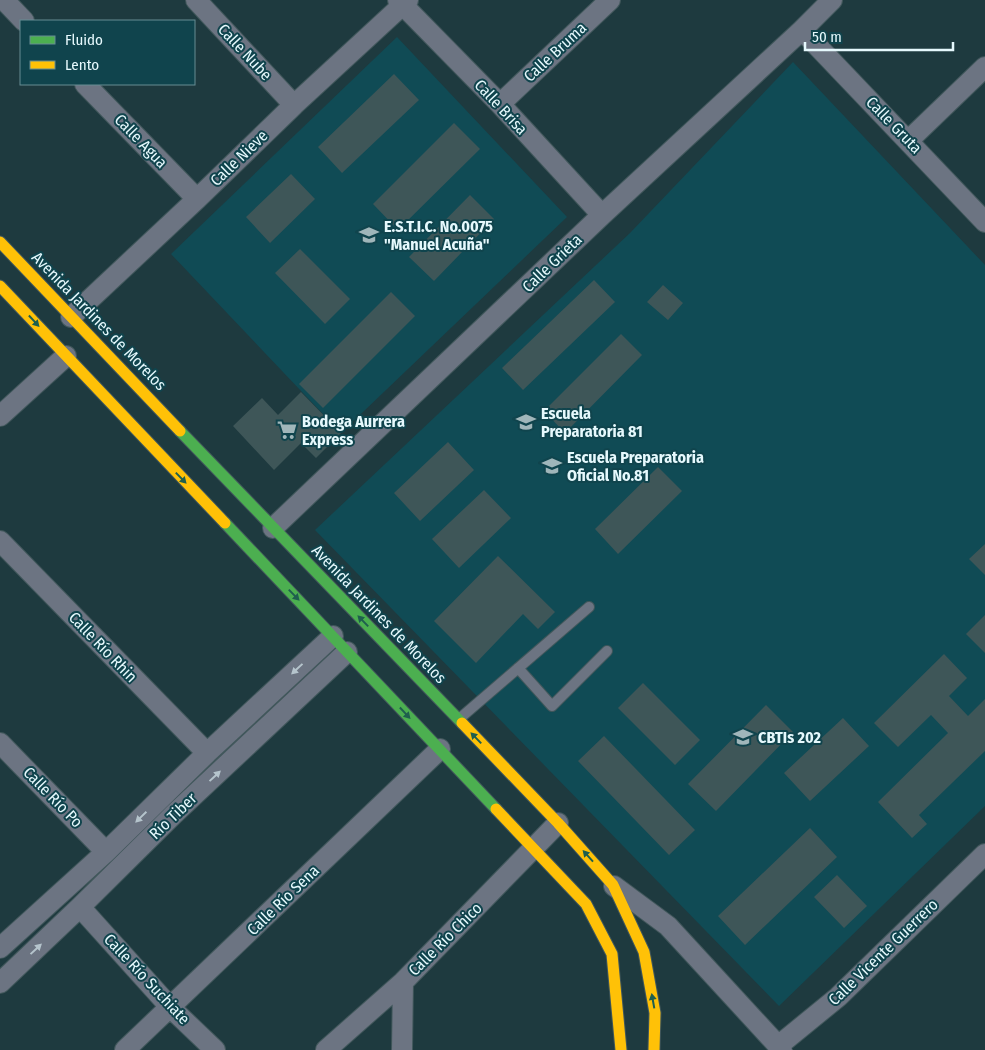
<svg xmlns="http://www.w3.org/2000/svg" width="985" height="1050" font-family="'Fira Sans Condensed',sans-serif">
	<rect width="100%" height="100%" fill="#1e3a3f"/>
	<!-- built -->
	<path fill="#104b55" d="M 397,37 L 567,217 L 341,433 L 171,254 Z
		M 793,62 L 985,265 L 985,806 L 779,1006 L 315,530 L 630,233 Z"/>
	<!-- building -->
	<path fill="#3e5658" d="M 394,74 L 419,100 L 342,173 L 318,147 Z
		M 454,123 L 480,149 L 398,230 L 373,204 Z
		M 291,174 L 315,199 L 270,243 L 246,217 Z
		M 470,195 L 494,219 L 434,281 L 409,257 Z
		M 300,249 L 350,299 L 325,324 L 275,273 Z
		M 594,280 L 615,302 L 523,390 L 502,368 Z
		M 663,285 L 683,303 L 668,320 L 647,302 Z
		M 391,292 L 415,316 L 323,408 L 299,384 Z
		M 621,334 L 642,355 L 565,433 L 544,411 Z
		M 301,392 L 341,433 L 316,458 L 301,443 L 274,470 L 233,426 L 262,398 L 278,415 Z
		M 448,442 L 474,470 L 420,521 L 394,493 Z
		M 658,467 L 682,491 L 618,554 L 595,529 Z
		M 484,490 L 511,518 L 459,568 L 432,539 Z
		M 985,544 L 985,575 L 969,559 Z
		M 498,556 L 555,612 L 538,629 L 523,614 L 476,663 L 434,621 Z
		M 985,615 L 985,653 L 966,634 Z
		M 944,654 L 967,678 L 949,696 L 968,716 L 985,699 L 985,751 L 919,815 L 927,824 L 912,838 L 878,802 L 948,733 L 931,715 L 898,747 L 874,723 Z
		M 643,683 L 700,740 L 675,765 L 618,708 Z
		M 766,705 L 793,732 L 716,811 L 688,784 Z
		M 843,718 L 869,746 L 810,801 L 784,773 Z
		M 604,736 L 695,830 L 669,855 L 578,761 Z
		M 810,828 L 837,857 L 745,945 L 718,916 Z
		M 837,875 L 867,906 L 844,928 L 814,897 Z"/>
	<g fill="none" stroke-linecap="round" stroke-linejoin="round">
		<defs>
			<path id="lane" d="M 518,668 L 552,706 L 607,651
				M 459,719 L 589,607"/>
			<path id="street" d="M 4,0 L 24,21
				M 196,0 L 294,105
				M 398,0 L 500,104 L 602,215
				M 802,30 L 985,222
				M 85,84 L 197,199
				M 500,104 L 610,0
				M 909,140 L 985,67
				M 71,317 L 197,199 L 294,105 L 408,0
				M 0,416 L 66,356
				M 273,528 L 602,215 L 802,30 L 832,0
				M 0,541 L 207,753
				M 0,743 L 106,852
				M 614,886 L 668,926 L 782,1050
				M 80,907 L 171,1008 L 215,1050
				M 0,948 L 106,852 L 207,753 L 333,636
				M 0,983 L 80,907 L 174,814 L 347,652
				M 778,1046 L 838,997 L 985,854
				M 125,1050 L 440,749
				M 326,1050 L 403,982 L 558,823
				M 402,1050 L 403,982"/>
			<path id="fast" d="M 180,431 L 462,723
				M 225,523 L 496,809"/>
			<path id="slow" d="M 0,242 L 180,431
				M 0,286 L 225,523
				M 462,723 L 558,823 L 613,885 L 644,952 L 655,1013 L 654,1050
				M 496,809 L 586,904 L 612,954 L 621,1050"/>
		</defs>
		<!-- lane casing -->
		<use href="#lane" stroke="#41575b" stroke-width="12"/>
		<!-- street casing -->
		<use href="#street" stroke="#41575b" stroke-width="22"/>
		<!-- fast casing -->
		<use href="#fast" stroke="#41575b" stroke-width="13"/>
		<!-- slow casing -->
		<use href="#slow" stroke="#41575b" stroke-width="13"/>
		<!-- lane -->
		<use href="#lane" stroke="#6c7482" stroke-width="10"/>
		<!-- street -->
		<use href="#street" stroke="#6c7482" stroke-width="20"/>
		<!-- fast -->
		<use href="#fast" stroke="#4caf50" stroke-width="11"/>
		<!-- slow -->
		<use href="#slow" stroke="#ffc107" stroke-width="11"/>
	</g>
	<!-- one-way arrows -->
	<defs><path id="oneway-solid" d="M-6-.8H1V-3.2L6.5 0L1 3.2V.8H-6Z" transform="scale(1.25)"/></defs>
	<g fill="#1f5f4e">
		<use href="#oneway-solid" transform="translate(34 321) rotate(47)"/>
		<use href="#oneway-solid" transform="translate(181 478) rotate(46)"/>
		<use href="#oneway-solid" transform="translate(294 595) rotate(46)"/>
		<use href="#oneway-solid" transform="translate(363 621) rotate(-134)"/>
		<use href="#oneway-solid" transform="translate(405 713) rotate(47)"/>
		<use href="#oneway-solid" transform="translate(476 738) rotate(-134)"/>
		<use href="#oneway-solid" transform="translate(588 856) rotate(-132)"/>
		<use href="#oneway-solid" transform="translate(653 1001) rotate(-100)"/>
	</g>
	<g fill="#b5c4cc">
		<use href="#oneway-solid" transform="translate(297 669) rotate(137)"/>
		<use href="#oneway-solid" transform="translate(215 776) rotate(-43)"/>
		<use href="#oneway-solid" transform="translate(141 817) rotate(136)"/>
		<use href="#oneway-solid" transform="translate(36 949) rotate(-43)"/>
	</g>
	<!-- icons -->
	<defs>
		<symbol id="school-bare" viewBox="-9 -9 18 18"><path d="M0-5L7-2L0 1L-7-2ZM-4 1L0 2.5L4 1V4Q0 6-4 4Z" fill="#a0b6ba" stroke="#10444d" stroke-width="2.5" paint-order="stroke"/></symbol>
		<symbol id="supermarket-bare" viewBox="-9 -9 18 18"><path d="M-6-5.5h2.5l.6 2H6L4.5 2H-2.5L-4.4-4H-6ZM-1.5 3.2a1.3 1.3 0 1 0 .1 0ZM3 3.2a1.3 1.3 0 1 0 .1 0Z" fill="#a0b6ba" stroke="#10444d" stroke-width="2.5" paint-order="stroke"/></symbol>
	</defs>
	<g fill-rule="evenodd">
		<use href="#school-bare" x="355" y="221" width="28" height="28"/>
		<use href="#school-bare" x="512" y="408" width="28" height="28"/>
		<use href="#supermarket-bare" x="273" y="416" width="28" height="28"/>
		<use href="#school-bare" x="538" y="452" width="28" height="28"/>
		<use href="#school-bare" x="729" y="723" width="28" height="28"/>
	</g>
	<g text-anchor="middle" dominant-baseline="central" stroke-width="4" stroke-linejoin="round" paint-order="stroke">
		<!-- street labels -->
		<g font-size="16" fill="#e6f9fd" stroke="#10444d">
			<text transform="translate(245 52) rotate(47)">Calle Nube</text>
			<text transform="translate(555 52) rotate(-43)">Calle Bruma</text>
			<text transform="translate(501 107) rotate(47)">Calle Brisa</text>
			<text transform="translate(894 125) rotate(46)">Calle Gruta</text>
			<text transform="translate(141 141) rotate(46)">Calle Agua</text>
			<text transform="translate(239 158) rotate(-44)">Calle Nieve</text>
			<text transform="translate(552 263) rotate(-44)">Calle Grieta</text>
			<text transform="translate(99 321) rotate(46)">Avenida Jardines de Morelos</text>
			<text transform="translate(379 614) rotate(46)">Avenida Jardines de Morelos</text>
			<text transform="translate(103 647) rotate(46)">Calle Río Rhin</text>
			<text transform="translate(53 797) rotate(46)">Calle Río Po</text>
			<text transform="translate(173 816) rotate(-44)">Río Tiber</text>
			<text transform="translate(283 900) rotate(-44)">Calle Río Sena</text>
			<text transform="translate(445 939) rotate(-45)">Calle Río Chico</text>
			<text transform="translate(883 952) rotate(-44)">Calle Vicente Guerrero</text>
			<text transform="translate(147 979) rotate(47)">Calle Río Suchiate</text>
		</g>
		<!-- poi labels -->
		<g font-size="16" font-weight="bold" fill="#e6f9fd" stroke="#10444d" text-anchor="start">
			<text x="384" y="226">E.S.T.I.C. No.0075<tspan x="384" dy="18">"Manuel Acuña"</tspan></text>
			<text x="541" y="413">Escuela<tspan x="541" dy="18">Preparatoria 81</tspan></text>
			<text x="302" y="421">Bodega Aurrera<tspan x="302" dy="18">Express</tspan></text>
			<text x="567" y="457">Escuela Preparatoria<tspan x="567" dy="18">Oficial No.81</tspan></text>
			<text x="758" y="737">CBTIs 202</text>
		</g>
	</g>
	<!-- legend -->
	<rect x="20" y="20" width="175" height="65" fill="#10444d" stroke="#668c93"/>
	<rect x="30" y="36" width="25" height="8" fill="#4caf50" stroke="#668c93"/>
	<text x="65" y="45" font-size="15" fill="#e6f9fd">Fluido</text>
	<rect x="30" y="61" width="25" height="8" fill="#ffc107" stroke="#668c93"/>
	<text x="65" y="70" font-size="15" fill="#e6f9fd">Lento</text>
	<!-- scale -->
	<path d="M805 42v8h148v-8" fill="none" stroke="#e6f9fd" stroke-width="2.5"/>
	<text x="812" y="42" font-size="15" fill="#e6f9fd" stroke="#10444d" stroke-width="4" paint-order="stroke">50 m</text>
</svg>
